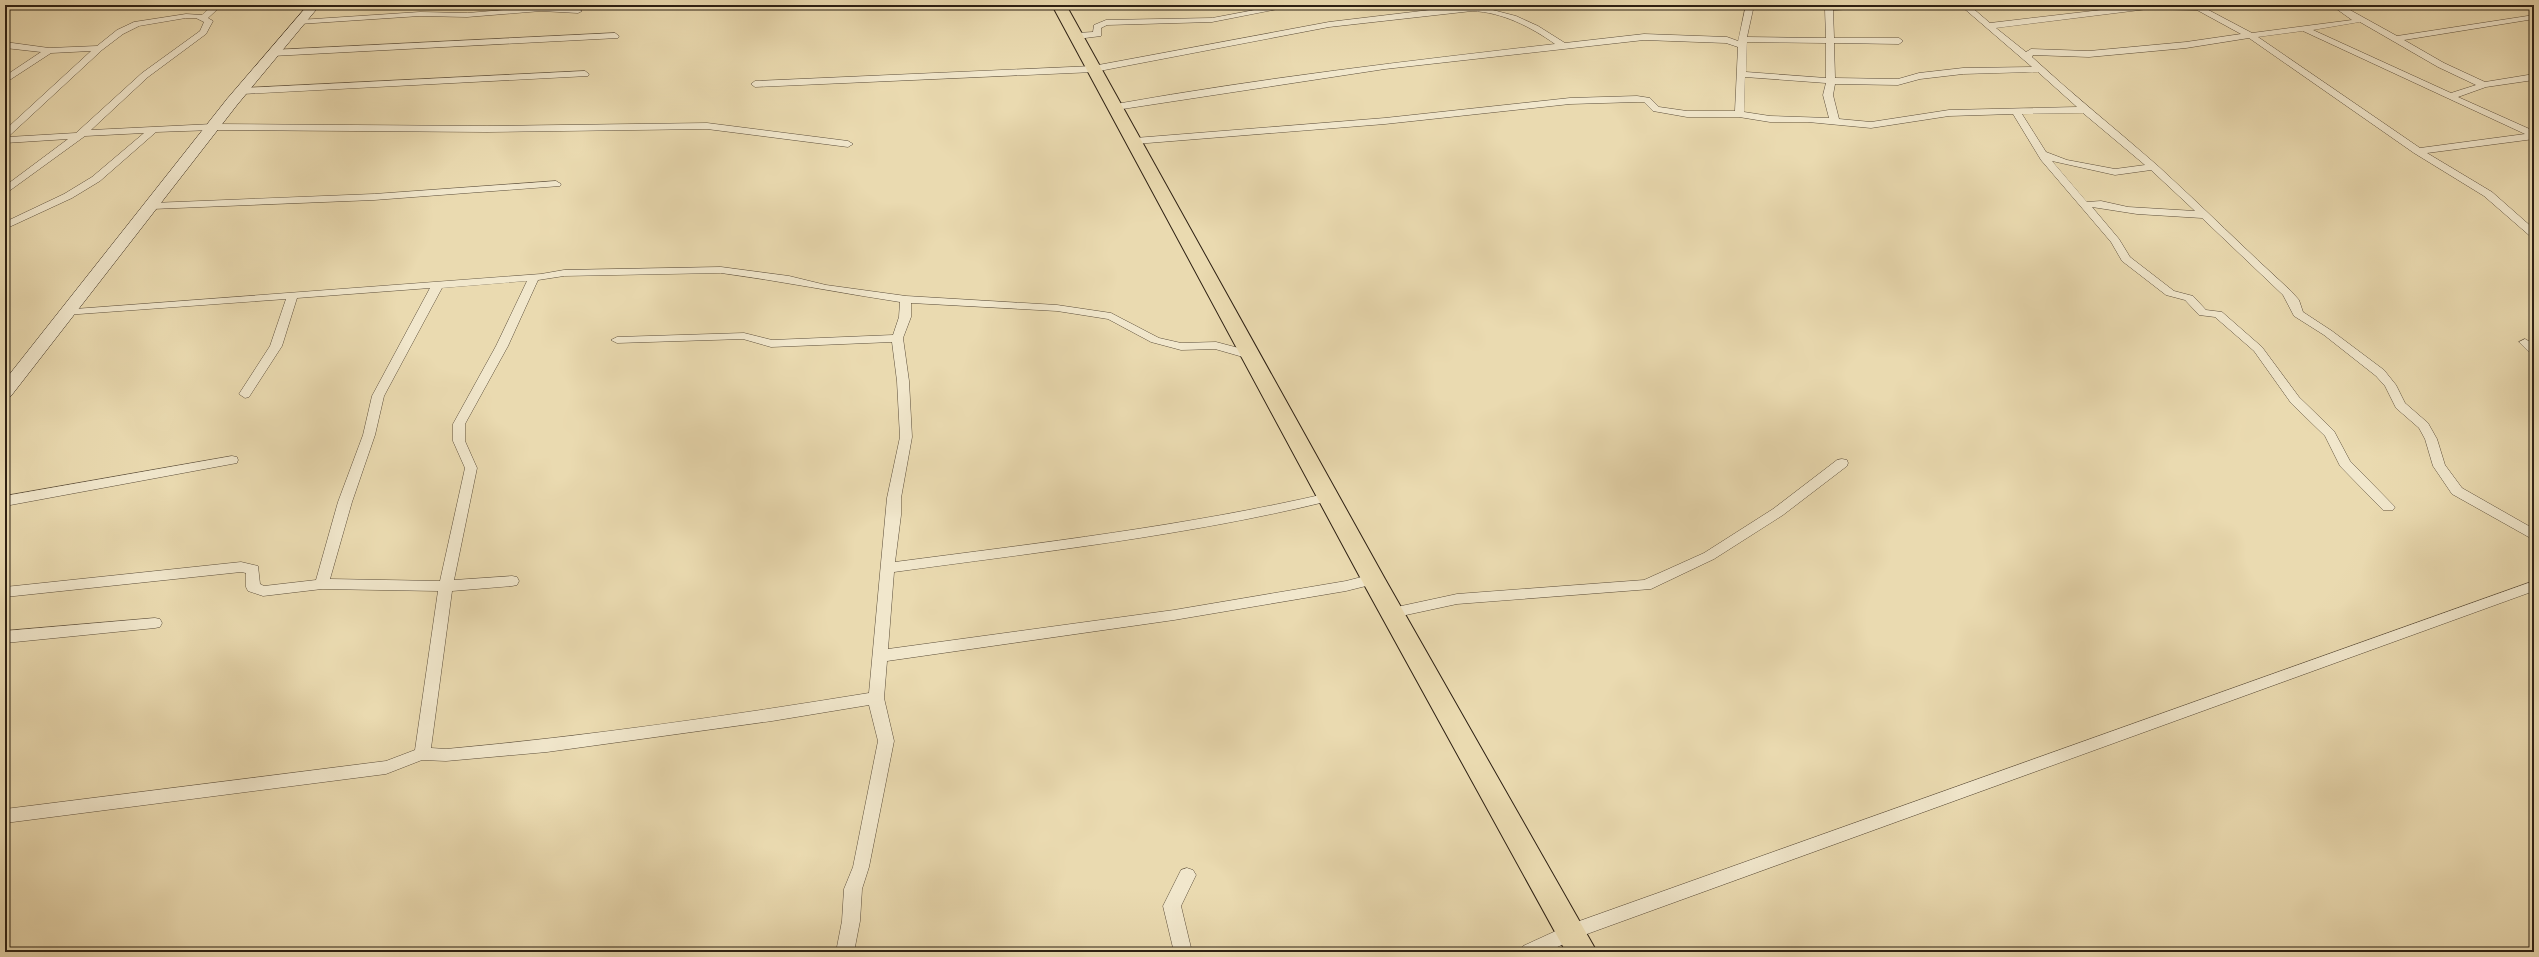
<svg xmlns="http://www.w3.org/2000/svg" width="2539" height="957" font-family="Alegreya,serif">
	<rect width="100%" height="100%" fill="#eadab0"/>
	<filter id="stains"><feTurbulence type="fractalNoise" baseFrequency=".005" numOctaves="4"/><feColorMatrix values="0 0 0 0 .2 0 0 0 0 .09 0 0 0 0 .02 0 0 0 .5 -.17"/></filter>
	<radialGradient id="worn" r=".72"><stop offset=".6" stop-color="#630" stop-opacity="0"/><stop offset="1" stop-color="#630" stop-opacity=".3"/></radialGradient>
	<g fill="none" stroke-linecap="round" stroke-linejoin="round">
		<defs>
			<path id="street" d="M 213,5 L 222,5 L 208,18 L 213,21 L 206,34 L 148,77 L 91,130 L 213,124 L 487,126 L 707,123 L 848,141 L 853,144 L 848,147 L 707,129 L 487,132 L 213,130 L 156,132 L 100,181 L 72,198 L 5,229 L 5,222 L 64,194 L 92,177 L 144,133 L 85,136 L 5,194 L 5,186 L 68,139 L 5,143 L 5,130 L 91,51 L 51,53 L 5,83 L 5,76 L 41,52 L 5,48 L 5,42 L 49,48 L 97,46 L 117,30 L 134,22 L 186,14 L 202,15 ZM 186,18 L 196,18 L 204,22 L 200,31 L 142,73 L 76,133 L 8,137 L 102,50 L 123,34 L 139,26 Z
				M 1056,5 L 1098,5 L 1076,9 L 1059,8 Z
				M 1281,5 L 1293,6 L 1212,22 L 1107,25 L 1101,28 L 1101,36 L 1077,39 L 1073,36 L 1077,33 L 1093,32 L 1094,25 L 1106,20 L 1212,18 Z
				M 1746,5 L 1754,5 L 1747,37 L 1826,38 L 1825,9 L 1783,7 L 1779,5 L 1897,5 L 1893,7 L 1833,10 L 1834,38 L 1899,38 L 1903,41 L 1899,44 L 1834,43 L 1835,78 L 1898,79 L 1919,73 L 1963,68 L 2032,67 L 1960,5 L 1969,5 L 1990,23 L 2144,5 L 2199,5 L 2252,33 L 2352,20 L 2331,5 L 2341,5 L 2397,36 L 2534,15 L 2534,19 L 2404,40 L 2444,63 L 2485,82 L 2534,74 L 2534,80 L 2486,87 L 2458,97 L 2534,131 L 2534,139 L 2427,153 L 2492,192 L 2534,229 L 2534,237 L 2530,236 L 2484,196 L 2414,153 L 2249,38 L 2186,48 L 2089,57 L 2033,55 L 2032,57 C 2073,95 2116,129 2158,166 C 2203,207 2246,250 2291,291 L 2299,300 L 2303,312 L 2332,331 L 2384,370 L 2396,385 L 2405,403 L 2428,423 L 2437,439 L 2445,465 L 2462,488 L 2534,529 L 2534,540 L 2452,494 L 2433,466 L 2425,439 L 2419,428 L 2396,408 L 2385,386 L 2376,376 L 2324,335 L 2294,316 L 2283,295 L 2202,218 L 2137,214 L 2092,207 L 2119,239 L 2130,257 L 2174,291 L 2193,296 L 2206,310 L 2222,312 L 2262,347 L 2299,397 L 2334,431 L 2350,461 L 2395,507 L 2393,510 L 2383,510 L 2340,466 L 2325,436 L 2291,403 L 2254,351 L 2215,317 L 2199,315 L 2185,300 L 2166,295 L 2122,261 L 2111,242 L 2041,160 L 2013,114 L 1949,116 L 1871,128 L 1808,122 L 1770,122 L 1739,117 L 1687,117 L 1653,111 L 1644,102 L 1637,102 L 1570,104 L 1385,124 L 1135,144 L 1130,141 L 1135,138 L 1385,118 L 1570,98 L 1637,96 L 1650,98 L 1659,107 L 1687,111 L 1735,111 L 1738,47 L 1726,43 L 1644,40 L 1385,69 L 1116,110 L 1111,107 L 1116,104 C 1261,78 1408,61 1555,44 C 1531,27 1502,12 1472,11 L 1329,27 L 1094,72 L 755,87 L 751,84 L 755,81 L 1093,66 L 1329,22 L 1463,6 L 1481,7 L 1516,16 L 1538,26 L 1565,43 L 1644,34 L 1727,37 L 1738,41 ZM 2148,9 L 2197,10 L 2241,34 L 2186,42 L 2089,51 L 2031,49 L 2026,52 L 1996,28 ZM 2360,22 L 2438,67 L 2476,85 L 2451,93 L 2313,30 ZM 2303,31 L 2525,134 L 2420,148 L 2258,37 ZM 1747,42 L 1826,43 L 1826,78 L 1746,72 ZM 2038,72 L 2077,107 L 1949,110 L 1871,122 L 1839,119 L 1833,95 L 1835,84 L 1898,85 L 1920,79 L 1963,74 ZM 1745,77 L 1826,83 L 1823,95 L 1829,118 L 1770,116 L 1744,112 ZM 2083,113 L 2145,165 L 2115,169 L 2067,160 L 2046,152 L 2022,114 ZM 2052,161 L 2115,175 L 2151,170 L 2195,211 L 2128,207 L 2101,201 L 2087,202 Z
				M 541,7 L 578,9 L 582,11 L 578,13 L 541,11 L 467,17 L 420,16 L 299,24 L 295,22 L 299,20 L 420,12 L 467,13 Z
				M 615,33 L 619,36 L 618,38 L 272,56 L 268,53 L 272,50 Z
				M 585,71 L 589,74 L 588,76 L 242,94 L 237,91 L 242,88 Z
				M 556,181 L 561,184 L 560,186 L 374,200 L 152,209 L 147,206 L 152,203 L 374,194 Z
				M 721,267 L 789,276 L 826,285 L 906,296 L 1057,305 L 1111,313 L 1159,338 L 1181,343 L 1216,342 L 1254,352 L 1256,355 L 1250,359 L 1215,349 L 1181,350 L 1151,342 L 1108,319 L 1057,311 L 911,303 L 911,317 L 903,338 L 909,381 L 912,437 L 901,498 L 901,515 L 895,562 C 1040,543 1186,526 1329,493 L 1336,497 L 1329,501 C 1186,536 1039,552 894,572 L 888,649 L 1174,610 L 1346,581 L 1373,574 L 1378,575 L 1380,579 L 1378,583 L 1346,591 L 1174,620 L 887,661 L 884,698 L 894,741 L 869,867 L 862,889 L 860,921 L 854,952 L 836,952 L 842,921 L 844,889 L 853,867 L 878,741 L 869,705 L 772,721 L 547,752 L 446,761 L 422,760 L 386,774 L 5,823 L 5,809 L 386,761 L 415,750 L 438,591 L 322,589 L 263,596 L 248,591 L 246,587 L 246,573 L 241,572 L 5,597 L 5,587 L 241,562 L 258,566 L 260,584 L 264,586 L 316,580 L 338,502 L 363,435 L 372,396 L 430,288 L 297,298 L 282,346 L 249,397 L 245,398 L 239,394 L 270,346 L 286,299 L 65,315 L 61,314 L 59,312 L 61,310 L 541,274 L 564,270 ZM 721,273 C 781,281 840,293 900,302 L 899,317 L 893,335 L 772,340 L 744,333 L 617,337 L 611,340 L 617,343 L 743,339 L 771,347 L 892,342 L 897,381 L 900,437 L 887,498 L 869,693 C 728,716 588,736 446,749 L 431,748 L 452,591 L 512,586 L 517,585 L 519,581 L 517,577 L 512,576 L 454,580 L 477,468 L 465,441 L 465,424 L 508,346 L 538,280 L 564,276 ZM 527,281 L 496,346 L 453,424 L 453,441 L 465,468 L 440,581 L 330,579 L 352,502 L 375,435 L 384,396 L 442,288 Z
				M 2525,339 L 2534,344 L 2534,355 L 2530,353 L 2519,342 Z
				M 232,456 L 237,457 L 238,460 L 237,463 L 5,506 L 5,496 Z
				M 1842,459 L 1847,460 L 1848,463 L 1847,466 L 1783,515 L 1714,559 L 1651,589 L 1457,604 L 1392,618 L 1387,617 L 1385,613 L 1387,609 L 1392,608 L 1457,594 L 1644,580 L 1704,553 L 1773,509 L 1837,460 Z
				M 2534,581 L 2534,591 L 1576,938 L 1547,952 L 1520,952 L 1523,946 L 1571,924 Z
				M 155,618 L 160,619 L 162,623 L 160,627 L 155,628 L 5,643 L 5,631 Z
				M 1187,868 L 1193,870 L 1196,875 L 1181,906 L 1192,952 L 1174,952 L 1163,906 L 1181,870 Z"/>
			<path id="secondary" d="M 308,5 L 320,5 L 237,105 L 11,396 L 5,398 L 5,380 L 227,99 Z"/>
			<path id="highway" d="M 1052,5 L 1066,5 L 1385,579 L 1597,952 L 1566,952 L 1361,579 Z"/>
		</defs>
		<!-- street casing -->
		<use href="#street" stroke="#5c4e3a" stroke-width="1"/>
		<!-- secondary casing -->
		<use href="#secondary" stroke="#2d2013" stroke-width="1"/>
		<!-- highway casing -->
		<use href="#highway" stroke="#2d2013" stroke-width="2"/>
		<!-- street -->
		<use href="#street" fill="#f1e7cc" fill-rule="evenodd"/>
		<!-- secondary -->
		<use href="#secondary" fill="#f1e7cc" fill-rule="evenodd"/>
		<!-- highway -->
		<use href="#highway" fill="#eadab0" fill-rule="evenodd"/>
	</g>
	<!-- margin -->
	<rect width="2539" height="957" fill="none" stroke="#eadab0" stroke-width="20"/>
	<rect x="6" y="6" width="2527" height="945" fill="none" stroke="#2d2013" stroke-width="2"/>
	<rect x="10" y="10" width="2519" height="937" fill="none" stroke="#2d2013"/>
	<rect width="100%" height="100%" filter="url(#stains)"/>
	<rect width="100%" height="100%" fill="url(#worn)"/>
</svg>
